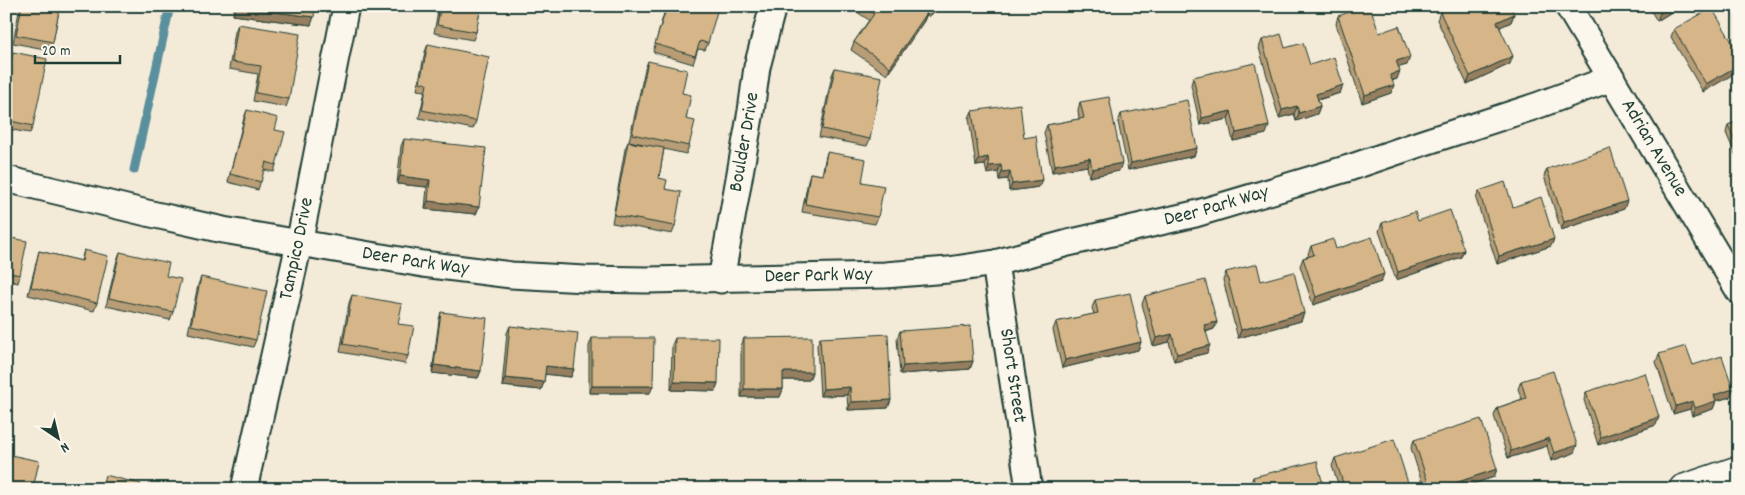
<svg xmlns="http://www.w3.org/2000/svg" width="1745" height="495" font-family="Dekko,sans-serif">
	<rect width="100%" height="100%" fill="#f4ead8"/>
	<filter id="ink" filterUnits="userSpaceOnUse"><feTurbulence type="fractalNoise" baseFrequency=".02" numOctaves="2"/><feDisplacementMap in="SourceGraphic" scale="10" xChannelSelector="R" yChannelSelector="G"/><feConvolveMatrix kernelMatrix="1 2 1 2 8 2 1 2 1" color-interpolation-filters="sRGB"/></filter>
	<g filter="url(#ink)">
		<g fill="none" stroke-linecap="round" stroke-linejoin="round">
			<!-- stream -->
			<path stroke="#5a8f9d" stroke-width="9" d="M 134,170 L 170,6"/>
			<defs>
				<g id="street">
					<path id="s1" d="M 1568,6 L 1739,291"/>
					<path id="s2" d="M 6,179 L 147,213 L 223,230 L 423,264 L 511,275 L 585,279 L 647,280 L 885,275 L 948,270 L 995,263 L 1068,243 L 1195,214 L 1349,168 L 1422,143 L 1536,106 L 1612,78"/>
					<path id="s3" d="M 995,263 L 1029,489"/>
					<path id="s4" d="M 721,280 L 751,111 L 757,67 L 773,6"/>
					<path id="s5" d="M 244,489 L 299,244 L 346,6"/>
				</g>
				<path id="secondary" d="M 1683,489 L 1739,470"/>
			</defs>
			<!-- street casing -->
			<use href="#street" stroke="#1f3d34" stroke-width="29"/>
			<!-- secondary casing -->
			<use href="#secondary" stroke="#1f3d34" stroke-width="31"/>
			<!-- street -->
			<use href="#street" stroke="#fbf7ec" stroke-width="25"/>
			<!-- secondary -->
			<use href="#secondary" stroke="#fbf7ec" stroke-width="28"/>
		</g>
		<!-- wall -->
		<path fill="#b89d76" stroke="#1f3d34" d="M 20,6 L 60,6 L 53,42 L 50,50 L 13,43 Z
			M 234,6 L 315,6 L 311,25 L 233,15 Z
			M 439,6 L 481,6 L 476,32 L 473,40 L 434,33 Z
			M 666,6 L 711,6 L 708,43 L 705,50 L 698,49 L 693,64 L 653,52 Z
			M 859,6 L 917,6 L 924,11 L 919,6 L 940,6 L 929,17 L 927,14 L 924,21 L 887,75 L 851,50 L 854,42 L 869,20 L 857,12 Z
			M 1648,6 L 1681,6 L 1657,21 Z
			M 1440,12 L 1514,14 L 1511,22 L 1500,27 L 1510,64 L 1467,84 L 1437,20 Z
			M 1338,16 L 1379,33 L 1407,65 L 1398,67 L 1397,79 L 1392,81 L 1391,93 L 1362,103 L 1336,24 Z
			M 238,24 L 289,99 L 286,107 L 253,101 L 258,74 L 229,69 L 235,32 Z
			M 1674,29 L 1739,54 L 1703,92 L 1671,37 Z
			M 1262,40 L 1285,48 L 1310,65 L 1343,85 L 1340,93 L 1318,100 L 1320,106 L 1317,114 L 1296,121 L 1294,114 L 1279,118 L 1259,48 Z
			M 428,44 L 476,121 L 473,129 L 419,118 L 425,91 L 417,90 L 425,52 Z
			M 13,52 L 33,126 L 30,133 L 6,129 L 6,78 L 10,60 Z
			M 648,61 L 682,93 L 686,119 L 689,146 L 686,154 L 664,149 L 659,178 L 665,189 L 675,226 L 672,234 L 612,223 L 625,149 L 628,142 L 643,144 L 629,141 L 645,69 Z
			M 835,68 L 870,139 L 867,146 L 819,137 L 832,75 Z
			M 1193,77 L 1266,134 L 1233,141 L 1228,119 L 1200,125 L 1191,85 Z
			M 1739,85 L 1739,100 L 1736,93 Z
			M 1080,102 L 1119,171 L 1089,177 L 1087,166 L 1052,172 L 1044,133 L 1047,125 L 1079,119 L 1078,110 Z
			M 247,110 L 275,130 L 276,165 L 274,172 L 264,170 L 258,190 L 228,182 L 244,118 Z
			M 972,111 L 1024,138 L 1042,180 L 1039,187 L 1009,191 L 1008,179 L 999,180 L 998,172 L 987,174 L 985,165 L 976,166 L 969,118 Z
			M 1121,114 L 1197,148 L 1194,156 L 1128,170 L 1118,122 Z
			M 1739,121 L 1739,163 L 1726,133 L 1728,125 Z
			M 404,139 L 479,207 L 476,214 L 425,209 L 427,187 L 397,184 L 401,146 Z
			M 827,152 L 862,182 L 878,217 L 875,224 L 802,212 L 808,181 L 810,173 L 822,175 L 825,160 Z
			M 1547,169 L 1624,209 L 1561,230 L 1544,176 Z
			M 1479,191 L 1513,207 L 1554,239 L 1551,246 L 1497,264 L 1476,199 Z
			M 1418,221 L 1464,250 L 1461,257 L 1396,280 L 1379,231 L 1382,223 Z
			M 6,237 L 20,275 L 18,283 L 6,280 Z
			M 1311,246 L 1336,249 L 1381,282 L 1313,305 L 1300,266 L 1303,258 L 1309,256 L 1308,254 Z
			M 84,250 L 97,303 L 94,311 L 28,295 L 39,251 L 81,261 Z
			M 120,252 L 166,276 L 173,312 L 170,320 L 106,306 L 117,260 Z
			M 1226,272 L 1261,281 L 1304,313 L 1301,321 L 1238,338 L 1223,280 Z
			M 201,277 L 256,340 L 253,347 L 188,333 L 198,285 Z
			M 352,295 L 398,324 L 408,356 L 405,364 L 340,352 L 349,303 Z
			M 1145,296 L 1217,322 L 1214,329 L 1206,332 L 1207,353 L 1174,361 L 1169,342 L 1153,346 L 1142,304 Z
			M 1095,300 L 1141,342 L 1138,350 L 1062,368 L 1053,330 L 1056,322 L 1094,314 L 1092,308 Z
			M 441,312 L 481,371 L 478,378 L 432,373 L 439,320 Z
			M 510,326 L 574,369 L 571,377 L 545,374 L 544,382 L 541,390 L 502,386 L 507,333 Z
			M 900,331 L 973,361 L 970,369 L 900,374 L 897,339 Z
			M 592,338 L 650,393 L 589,393 L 589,346 Z
			M 675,338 L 718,383 L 715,391 L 671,390 L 672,345 Z
			M 744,338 L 812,372 L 809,380 L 783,380 L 783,389 L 780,397 L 741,397 L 741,346 Z
			M 820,338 L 891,400 L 888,408 L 848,410 L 847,395 L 820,396 L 817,345 Z
			M 1659,354 L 1693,365 L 1730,397 L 1716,401 L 1713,409 L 1692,416 L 1690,409 L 1673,414 L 1656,362 Z
			M 1521,381 L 1574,453 L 1551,461 L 1547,446 L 1508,458 L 1494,416 L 1497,408 L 1522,399 L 1518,389 Z
			M 1586,392 L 1656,425 L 1598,445 L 1584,400 Z
			M 1414,440 L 1497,469 L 1494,477 L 1458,489 L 1424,489 L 1411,448 Z
			M 1335,458 L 1410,489 L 1340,489 L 1332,466 Z
			M 1253,477 L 1324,489 L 1251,489 L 1250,485 Z"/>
		<!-- shaded-wall -->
		<path fill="#967f60" stroke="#1f3d34" d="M 935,6 L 940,6 L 929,17 L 932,9 Z
			M 1671,6 L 1681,6 L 1657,21 L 1660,13 Z
			M 236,7 L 314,17 L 311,25 L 233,15 Z
			M 927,13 L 924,21 L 887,75 L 890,67 Z
			M 1514,14 L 1511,22 L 1494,30 L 1497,22 Z
			M 1513,56 L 1510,64 L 1467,84 L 1470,76 Z
			M 1410,57 L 1407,65 L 1393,69 L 1396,61 Z
			M 1739,65 L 1739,71 L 1703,92 L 1706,84 Z
			M 1400,71 L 1397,79 L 1387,82 L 1390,75 Z
			M 1343,85 L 1340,93 L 1313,101 L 1316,94 Z
			M 1394,85 L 1391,93 L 1362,103 L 1365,95 Z
			M 1297,106 L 1294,114 L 1279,118 L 1282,110 Z
			M 1320,106 L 1317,114 L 1296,121 L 1299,113 Z
			M 1231,111 L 1228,119 L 1200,125 L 1202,118 Z
			M 1269,126 L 1266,134 L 1233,141 L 1236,133 Z
			M 1197,148 L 1194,156 L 1128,170 L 1131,163 Z
			M 988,157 L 985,165 L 976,166 L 979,159 Z
			M 1090,158 L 1087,166 L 1052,172 L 1055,165 Z
			M 1122,163 L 1119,171 L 1089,177 L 1092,169 Z
			M 1001,165 L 998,172 L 987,174 L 989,166 Z
			M 1010,171 L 1008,179 L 999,180 L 1002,172 Z
			M 400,176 L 430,180 L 427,187 L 397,184 Z
			M 1042,180 L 1039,187 L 1009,191 L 1012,184 Z
			M 428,201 L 479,207 L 476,214 L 425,209 Z
			M 1627,201 L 1624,209 L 1561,230 L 1564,222 Z
			M 1554,239 L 1551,246 L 1497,264 L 1499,256 Z
			M 1464,250 L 1461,257 L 1396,280 L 1398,272 Z
			M 1384,274 L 1381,282 L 1313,305 L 1316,297 Z
			M 1304,313 L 1301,321 L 1238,338 L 1241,330 Z
			M 1217,322 L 1214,329 L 1201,333 L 1204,325 Z
			M 1172,334 L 1169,342 L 1153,346 L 1156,338 Z
			M 1141,342 L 1138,350 L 1062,368 L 1065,360 Z
			M 1210,345 L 1207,353 L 1174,361 L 1177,354 Z
			M 973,361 L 970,369 L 900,374 L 903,366 Z
			M 434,365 L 481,371 L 478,378 L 432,373 Z
			M 546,366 L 574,369 L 571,377 L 543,374 Z
			M 783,372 L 812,372 L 809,380 L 780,380 Z
			M 505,378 L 544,382 L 541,390 L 502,386 Z
			M 674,382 L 718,383 L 715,391 L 671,390 Z
			M 592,386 L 653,386 L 650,393 L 589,393 Z
			M 850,387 L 847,395 L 820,396 L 823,389 Z
			M 744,389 L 783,389 L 780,397 L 741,397 Z
			M 1733,389 L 1730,397 L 1716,401 L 1713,409 L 1692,416 L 1695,408 L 1714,395 Z
			M 891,400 L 888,408 L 848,410 L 851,402 Z
			M 1693,401 L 1690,409 L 1673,414 L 1676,406 Z
			M 1659,417 L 1656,425 L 1598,445 L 1601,437 Z
			M 1549,438 L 1547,446 L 1508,458 L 1511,451 Z
			M 1577,445 L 1574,453 L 1551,461 L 1554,453 Z
			M 1497,469 L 1494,477 L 1458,489 L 1437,489 Z"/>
		<!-- building -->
		<path fill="#d6b689" stroke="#1f3d34" d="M 22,6 L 60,6 L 53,42 L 16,35 Z
			M 236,6 L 315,6 L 314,17 L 236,7 Z
			M 441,6 L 481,6 L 476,32 L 437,25 Z
			M 667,6 L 711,6 L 718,8 L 708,43 L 700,41 L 695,56 L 655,44 Z
			M 862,6 L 917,6 L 927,13 L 890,67 L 854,42 L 874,14 Z
			M 1366,6 L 1370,6 L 1379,33 L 1399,26 L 1410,57 L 1396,61 L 1400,71 L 1390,75 L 1394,85 L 1365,95 L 1338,16 Z
			M 1453,6 L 1510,6 L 1514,14 L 1497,22 L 1513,56 L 1470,76 L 1440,12 Z
			M 1656,6 L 1671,6 L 1660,13 Z
			M 1712,8 L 1739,54 L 1739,65 L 1706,84 L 1674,29 Z
			M 238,24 L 300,34 L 289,99 L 256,93 L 261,66 L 232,62 Z
			M 1281,34 L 1285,48 L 1303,43 L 1310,65 L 1334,57 L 1343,85 L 1316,94 L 1320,106 L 1299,113 L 1297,106 L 1282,110 L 1262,40 Z
			M 428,44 L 489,57 L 476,121 L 422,110 L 427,84 L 420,82 Z
			M 13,52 L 47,59 L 33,126 L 6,120 L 6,84 Z
			M 648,61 L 687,70 L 682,93 L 691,95 L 686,119 L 695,121 L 689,146 L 632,134 Z
			M 1255,63 L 1269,126 L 1236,133 L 1231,111 L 1202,118 L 1193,77 Z
			M 835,68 L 882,77 L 870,139 L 822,129 Z
			M 1109,97 L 1122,163 L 1092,169 L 1090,158 L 1055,165 L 1047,125 L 1084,118 L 1080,102 Z
			M 1187,100 L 1197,148 L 1131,163 L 1121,114 Z
			M 1020,104 L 1024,138 L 1036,136 L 1042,180 L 1012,184 L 1010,171 L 1002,172 L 1001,165 L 989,166 L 988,157 L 979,159 L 972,111 Z
			M 247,110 L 278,118 L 275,130 L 285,132 L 276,165 L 266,162 L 261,182 L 230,174 Z
			M 1739,121 L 1739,149 L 1728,125 Z
			M 404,139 L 486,148 L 479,207 L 428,201 L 430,180 L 400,176 Z
			M 628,142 L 664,148 L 659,178 L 667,180 L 665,189 L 681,192 L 675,226 L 614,215 Z
			M 1610,148 L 1627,201 L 1564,222 L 1547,169 Z
			M 827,152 L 866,159 L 862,182 L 884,186 L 878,217 L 805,204 L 810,173 L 823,175 Z
			M 1505,182 L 1513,207 L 1541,197 L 1554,239 L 1499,256 L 1479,191 Z
			M 1450,210 L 1464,250 L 1398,272 L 1382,223 L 1415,212 L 1418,221 Z
			M 6,237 L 27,241 L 20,275 L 6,272 Z
			M 1372,237 L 1384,274 L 1316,297 L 1303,258 L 1314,255 L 1311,246 L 1333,239 L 1336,249 Z
			M 84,250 L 108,256 L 97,303 L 31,287 L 39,251 L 82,261 Z
			M 120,252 L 169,263 L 166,276 L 181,279 L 173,312 L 109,298 Z
			M 1257,264 L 1261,281 L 1294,272 L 1304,313 L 1241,330 L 1226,272 Z
			M 201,277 L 267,291 L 256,340 L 191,325 Z
			M 1205,280 L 1217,322 L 1204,325 L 1210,345 L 1177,354 L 1172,334 L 1156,338 L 1145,296 Z
			M 1130,293 L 1141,342 L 1065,360 L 1056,322 L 1098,313 L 1095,300 Z
			M 352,295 L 402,304 L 398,324 L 414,326 L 408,356 L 343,344 Z
			M 441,312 L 487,318 L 481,371 L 434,365 Z
			M 510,326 L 578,333 L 574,369 L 546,366 L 544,382 L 505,378 Z
			M 970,326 L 973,361 L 903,366 L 900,331 Z
			M 888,334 L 891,400 L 851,402 L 850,387 L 823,389 L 820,338 Z
			M 812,337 L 812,372 L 783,372 L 783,389 L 744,389 L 744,338 Z
			M 592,338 L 654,338 L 653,386 L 592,386 Z
			M 675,338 L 719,338 L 718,383 L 674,382 Z
			M 1686,346 L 1693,365 L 1722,356 L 1733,389 L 1714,395 L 1716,401 L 1695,408 L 1693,401 L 1676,406 L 1659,354 Z
			M 1553,371 L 1577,445 L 1554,453 L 1549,438 L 1511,451 L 1497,408 L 1526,398 L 1521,381 Z
			M 1645,373 L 1659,417 L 1601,437 L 1586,392 Z
			M 1481,419 L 1497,469 L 1437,489 L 1430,489 L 1414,440 Z
			M 1394,439 L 1410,489 L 1345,489 L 1335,458 Z
			M 6,454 L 39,461 L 33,489 L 6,489 Z
			M 1317,461 L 1324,489 L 1256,489 L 1253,477 Z
			M 105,475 L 141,484 L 139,489 L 101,489 Z
			M 75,483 L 97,489 L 73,489 Z"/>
	</g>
	<g text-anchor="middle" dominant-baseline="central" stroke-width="4" stroke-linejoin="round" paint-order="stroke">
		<!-- street labels -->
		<g font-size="20" fill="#1f3d34" stroke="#fbf7ec">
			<text stroke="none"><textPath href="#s4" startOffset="140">Boulder Drive</textPath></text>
			<text stroke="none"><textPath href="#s1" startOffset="166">Adrian Avenue</textPath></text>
			<text stroke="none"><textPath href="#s2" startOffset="1228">Deer Park Way</textPath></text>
			<text stroke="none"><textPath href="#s5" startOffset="246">Tampico Drive</textPath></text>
			<text stroke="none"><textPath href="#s2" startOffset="418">Deer Park Way</textPath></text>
			<text stroke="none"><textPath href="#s2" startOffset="822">Deer Park Way</textPath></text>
			<text stroke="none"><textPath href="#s3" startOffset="114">Short Street</textPath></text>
		</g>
	</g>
	<!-- margin -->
	<rect width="1745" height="495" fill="none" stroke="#fbf7ec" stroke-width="25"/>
	<rect x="12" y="12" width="1720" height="470" fill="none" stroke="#1f3d34" stroke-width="2" filter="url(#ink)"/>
	<!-- north arrow -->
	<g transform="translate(58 438) rotate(145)" stroke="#fbf7ec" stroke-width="4" paint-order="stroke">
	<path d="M0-4L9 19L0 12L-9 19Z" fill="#1f3d34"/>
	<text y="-8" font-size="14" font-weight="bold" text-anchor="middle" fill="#1f3d34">N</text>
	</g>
	<!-- scale -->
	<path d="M35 55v8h85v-8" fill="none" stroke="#1f3d34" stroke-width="2.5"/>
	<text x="42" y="55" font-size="15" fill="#1f3d34" stroke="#fbf7ec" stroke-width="4" paint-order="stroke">20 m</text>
</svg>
